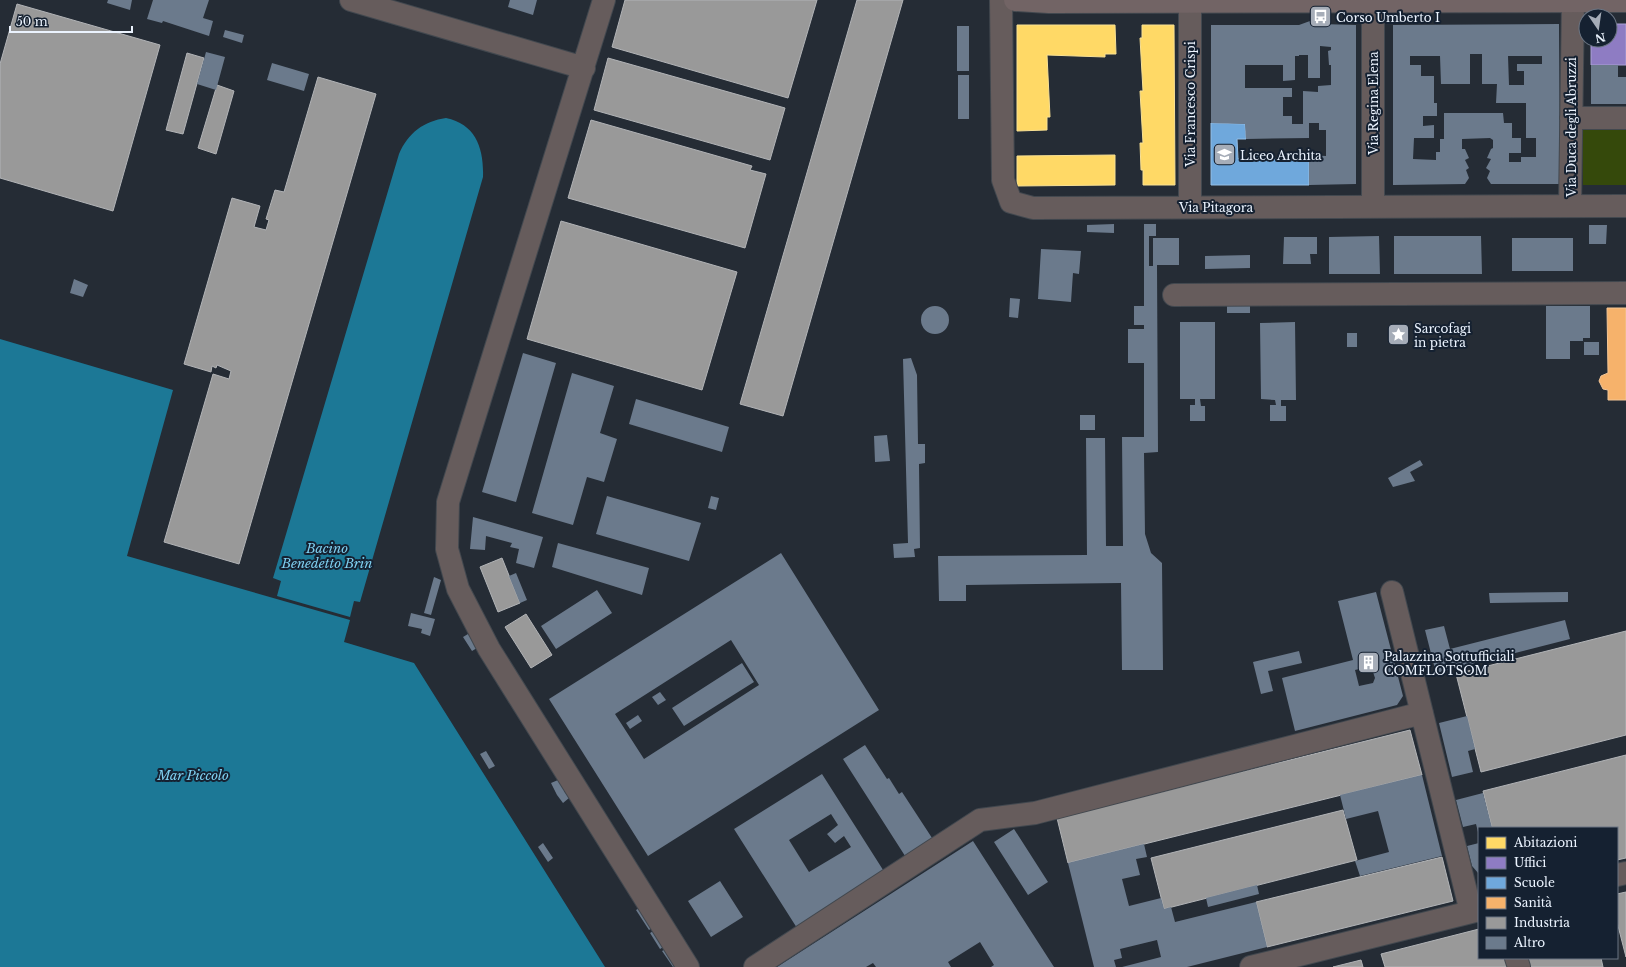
<svg xmlns="http://www.w3.org/2000/svg" width="1626" height="967" font-family="'Libre Baskerville',serif">
	<rect width="100%" height="100%" fill="#252c35"/>
	<!-- green -->
	<path fill="#35490b" d="M 1582,126 L 1626,126 L 1626,185 L 1583,185 Z"/>
	<!-- water -->
	<path fill="#1c7896" d="M 446,118 C 476,124 484,149 483,177 L 360,602 L 354,601 L 350,617 L 277,596 L 281,581 L 273,578 L 399,154 C 408,133 424,121 446,118 Z
		M 0,339 L 173,390 L 127,556 L 350,620 L 344,642 L 414,663 L 605,967 L 0,967 Z"/>
	<!-- homes -->
	<path fill="#ffd966" stroke="#f9e194" d="M 1017,25 L 1115,25 L 1116,54 L 1105,54 L 1105,57 L 1047,55 L 1050,117 L 1047,117 L 1047,130 L 1017,131 Z
		M 1142,25 L 1174,25 L 1175,185 L 1143,185 L 1143,170 L 1141,170 L 1140,143 L 1143,143 L 1140,91 L 1143,91 L 1140,38 L 1142,38 Z
		M 1115,155 L 1115,185 L 1017,186 L 1017,156 Z"/>
	<!-- offices -->
	<path fill="#8e7cc3" stroke="#aaa0d5" d="M 1610,24 L 1626,24 L 1626,65 L 1591,65 L 1591,40 L 1610,40 Z"/>
	<!-- schools -->
	<path fill="#6fa8dc" stroke="#94bee6" d="M 1211,123 L 1245,124 L 1246,139 L 1237,139 L 1238,159 L 1254,159 L 1254,156 L 1267,156 L 1267,159 L 1309,159 L 1309,185 L 1211,185 Z"/>
	<!-- health -->
	<path fill="#f6b26b" stroke="#f3c697" d="M 1607,308 L 1626,308 L 1626,400 L 1608,400 L 1608,390 L 1603,389 L 1599,381 L 1601,376 L 1608,373 Z"/>
	<!-- industry -->
	<path fill="#999" stroke="#b2b4b7" d="M 625,0 L 817,0 L 788,98 L 612,47 Z
		M 857,0 L 903,0 L 783,416 L 740,404 Z
		M 17,4 L 160,45 L 113,211 L 0,178 L 0,64 Z
		M 187,53 L 204,58 L 183,134 L 166,130 Z
		M 608,58 L 785,108 L 770,160 L 594,110 Z
		M 318,77 L 376,94 L 239,564 L 164,542 L 213,374 L 229,379 L 231,371 L 217,365 L 216,368 L 212,366 L 211,372 L 184,364 L 232,198 L 260,206 L 254,227 L 266,230 L 269,220 L 266,219 L 275,190 L 284,192 Z
		M 217,85 L 234,91 L 216,154 L 198,148 Z
		M 591,120 L 752,166 L 750,170 L 766,174 L 745,248 L 568,198 Z
		M 561,221 L 737,272 L 702,390 L 527,339 Z
		M 502,558 L 520,603 L 498,612 L 480,567 Z
		M 526,614 L 552,655 L 531,668 L 505,627 Z
		M 1626,631 L 1626,735 L 1481,772 L 1456,674 Z
		M 1410,730 L 1422,775 L 1068,863 L 1057,818 Z
		M 1626,755 L 1626,858 L 1617,860 L 1617,828 L 1492,828 L 1483,791 Z
		M 1343,810 L 1357,860 L 1164,909 L 1151,858 Z
		M 1442,857 L 1453,901 L 1267,947 L 1256,902 Z
		M 1626,892 L 1626,957 L 1617,922 L 1617,894 Z
		M 1479,929 L 1479,958 L 1508,958 L 1510,967 L 1385,967 L 1381,954 Z
		M 1525,958 L 1601,958 L 1603,967 L 1528,967 Z
		M 1361,960 L 1363,967 L 1333,967 Z"/>
	<!-- building -->
	<path fill="#6b7a8c" fill-rule="evenodd" d="M 108,0 L 132,0 L 130,10 L 107,3 Z
		M 153,0 L 209,0 L 203,18 L 213,21 L 209,36 L 163,21 L 162,23 L 147,19 Z
		M 510,0 L 537,0 L 533,15 L 508,7 Z
		M 1321,17 L 1320,24 L 1356,25 L 1356,184 L 1309,185 L 1309,155 L 1326,156 L 1326,130 L 1319,130 L 1319,123 L 1309,123 L 1309,138 L 1246,139 L 1245,124 L 1211,123 L 1211,25 L 1299,25 ZM 1320,46 L 1331,47 L 1331,50 L 1328,51 L 1329,65 L 1331,65 L 1331,85 L 1318,86 L 1318,92 L 1303,91 L 1303,124 L 1292,124 L 1292,116 L 1283,116 L 1283,97 L 1292,97 L 1292,88 L 1245,88 L 1245,65 L 1283,65 L 1283,81 L 1295,80 L 1295,56 L 1299,56 L 1299,55 L 1308,55 L 1308,78 L 1320,78 Z
		M 1559,24 L 1560,184 L 1491,184 L 1487,178 L 1490,171 L 1486,168 L 1491,159 L 1487,158 L 1491,149 L 1493,148 L 1493,140 L 1490,138 L 1462,139 L 1462,149 L 1465,149 L 1469,158 L 1465,160 L 1469,168 L 1466,170 L 1469,178 L 1465,184 L 1393,185 L 1393,25 ZM 1470,54 L 1482,54 L 1482,84 L 1497,84 L 1496,103 L 1526,103 L 1526,138 L 1536,138 L 1536,157 L 1521,157 L 1521,162 L 1509,162 L 1509,153 L 1521,153 L 1521,138 L 1512,138 L 1512,123 L 1504,123 L 1503,113 L 1444,113 L 1444,139 L 1440,139 L 1440,152 L 1436,152 L 1436,160 L 1413,159 L 1414,138 L 1434,138 L 1434,125 L 1423,126 L 1423,116 L 1437,116 L 1437,103 L 1434,103 L 1434,76 L 1421,76 L 1421,65 L 1410,65 L 1410,56 L 1440,56 L 1441,84 L 1470,84 ZM 1508,56 L 1542,56 L 1542,64 L 1517,64 L 1517,71 L 1524,71 L 1524,85 L 1509,85 Z
		M 957,26 L 969,26 L 969,71 L 957,71 Z
		M 225,30 L 244,35 L 242,43 L 223,37 Z
		M 206,52 L 225,57 L 216,90 L 197,84 Z
		M 272,63 L 309,74 L 304,91 L 267,80 Z
		M 1591,65 L 1618,65 L 1618,77 L 1626,77 L 1626,104 L 1591,104 Z
		M 958,75 L 969,75 L 969,119 L 958,119 Z
		M 1114,224 L 1114,233 L 1087,232 L 1087,225 Z
		M 1144,224 L 1156,224 L 1156,236 L 1149,236 L 1149,266 L 1153,266 L 1153,238 L 1179,238 L 1179,265 L 1157,265 L 1158,452 L 1144,453 L 1145,534 L 1151,553 L 1162,563 L 1163,670 L 1122,670 L 1121,583 L 966,585 L 966,601 L 939,601 L 938,556 L 1087,555 L 1086,438 L 1105,438 L 1106,546 L 1123,546 L 1122,437 L 1144,437 L 1144,363 L 1128,363 L 1128,329 L 1144,329 L 1144,325 L 1134,325 L 1134,306 L 1144,306 Z
		M 1589,225 L 1607,225 L 1606,244 L 1589,244 Z
		M 1379,236 L 1380,274 L 1329,274 L 1329,237 Z
		M 1394,236 L 1481,236 L 1482,274 L 1394,274 Z
		M 1284,237 L 1317,237 L 1317,254 L 1310,254 L 1311,264 L 1283,264 Z
		M 1512,238 L 1573,238 L 1573,271 L 1512,271 Z
		M 1041,249 L 1081,251 L 1079,274 L 1073,273 L 1071,302 L 1038,299 Z
		M 1250,255 L 1250,268 L 1205,269 L 1205,256 Z
		M 74,279 L 88,285 L 83,297 L 70,293 Z
		M 1227,297 L 1250,297 L 1250,313 L 1227,313 Z
		M 1010,298 L 1020,299 L 1018,318 L 1009,317 Z
		M 1546,306 L 1590,306 L 1590,338 L 1583,338 L 1583,341 L 1570,341 L 1570,359 L 1546,359 Z
		M921 320a14 14 0 1 1 28 0a14 14 0 1 1-28 0Z
		M 1180,322 L 1215,322 L 1215,399 L 1200,399 L 1201,406 L 1205,406 L 1205,421 L 1190,421 L 1190,405 L 1195,405 L 1195,399 L 1180,399 Z
		M 1295,322 L 1296,400 L 1281,400 L 1281,406 L 1286,406 L 1286,421 L 1270,421 L 1270,405 L 1276,405 L 1275,400 L 1261,399 L 1260,323 Z
		M 1347,333 L 1357,333 L 1357,347 L 1347,347 Z
		M 1584,342 L 1599,342 L 1599,355 L 1584,355 Z
		M 523,353 L 556,363 L 516,502 L 482,492 Z
		M 911,358 L 917,375 L 918,444 L 925,444 L 925,463 L 919,464 L 920,548 L 914,549 L 915,557 L 894,558 L 893,544 L 908,543 L 903,359 Z
		M 572,373 L 614,386 L 600,433 L 617,439 L 604,482 L 587,477 L 573,525 L 532,513 Z
		M 636,399 L 729,427 L 722,452 L 629,424 Z
		M 1080,415 L 1095,415 L 1095,430 L 1080,430 Z
		M 887,435 L 890,461 L 875,462 L 874,436 Z
		M 1420,460 L 1423,465 L 1410,472 L 1415,481 L 1393,487 L 1388,478 Z
		M 607,496 L 701,523 L 689,561 L 596,534 Z
		M 711,496 L 719,498 L 716,510 L 708,508 Z
		M 473,517 L 543,537 L 534,568 L 516,563 L 519,549 L 510,547 L 512,543 L 486,536 L 485,550 L 470,549 Z
		M 558,543 L 649,568 L 642,595 L 552,567 Z
		M 781,553 L 879,710 L 648,856 L 549,699 ZM 731,640 L 759,685 L 644,759 L 615,714 Z
		M 516,573 L 527,600 L 520,603 L 509,576 Z
		M 434,577 L 441,580 L 431,615 L 424,613 Z
		M 597,590 L 612,613 L 556,649 L 541,626 Z
		M 1376,592 L 1403,696 L 1397,705 L 1295,731 L 1282,678 L 1353,660 L 1338,601 ZM 1371,666 L 1375,678 L 1373,683 L 1359,686 L 1355,670 Z
		M 1568,592 L 1568,602 L 1490,603 L 1489,593 Z
		M 411,613 L 435,619 L 430,636 L 421,633 L 422,629 L 408,626 Z
		M 1565,620 L 1570,639 L 1436,673 L 1425,630 L 1444,626 L 1450,649 Z
		M 468,634 L 477,648 L 472,651 L 463,637 Z
		M 1299,651 L 1302,663 L 1268,671 L 1273,691 L 1261,694 L 1253,662 Z
		M 742,663 L 754,682 L 684,726 L 672,708 Z
		M 660,692 L 666,700 L 658,705 L 652,697 Z
		M 638,715 L 642,721 L 630,729 L 626,723 Z
		M 1467,716 L 1475,749 L 1468,751 L 1473,772 L 1452,777 L 1439,723 Z
		M 865,745 L 887,779 L 889,778 L 899,794 L 902,792 L 934,841 L 907,859 L 843,759 Z
		M 486,751 L 495,766 L 489,769 L 480,754 Z
		M 822,774 L 885,873 L 797,928 L 734,829 ZM 831,814 L 838,825 L 827,834 L 835,843 L 844,836 L 851,847 L 809,872 L 789,840 Z
		M 1422,775 L 1442,856 L 1360,876 L 1355,861 L 1389,852 L 1378,811 L 1346,819 L 1340,795 Z
		M 558,780 L 562,787 L 568,783 L 570,787 L 564,791 L 569,798 L 563,803 L 557,795 L 551,783 Z
		M 1483,793 L 1492,828 L 1479,828 L 1478,832 L 1476,824 L 1463,827 L 1456,800 Z
		M 1014,829 L 1048,882 L 1028,895 L 994,842 Z
		M 973,841 L 1054,967 L 991,967 L 994,965 L 980,942 L 948,962 L 951,967 L 876,967 L 873,963 L 866,967 L 777,967 Z
		M 543,843 L 553,858 L 548,862 L 538,847 Z
		M 1479,843 L 1479,874 L 1472,866 L 1467,846 Z
		M 1144,844 L 1147,857 L 1136,859 L 1140,875 L 1122,879 L 1129,906 L 1161,898 L 1164,909 L 1171,907 L 1175,922 L 1256,902 L 1267,947 L 1187,967 L 1122,967 L 1161,957 L 1157,940 L 1120,949 L 1122,958 L 1114,960 L 1116,967 L 1094,967 L 1068,863 Z
		M 720,881 L 743,917 L 711,937 L 688,901 Z
		M 1257,885 L 1259,894 L 1208,907 L 1206,898 Z
		M 641,907 L 653,927 L 649,930 L 636,910 Z
		M 655,930 L 665,946 L 660,949 L 650,933 Z
		M 666,949 L 676,965 L 673,967 L 662,951 Z"/>
	<g fill="none" stroke-linecap="round" stroke-linejoin="round">
		<defs>
			<path id="minor" d="M 351,0 L 584,68
				M 604,0 L 448,502 L 447,549 L 458,589 L 489,649 L 688,967
				M 1001,0 L 1003,180 L 1011,202 L 1033,208 L 1626,206
				M 1373,0 L 1373,207
				M 1571,118 L 1626,118
				M 1570,206 L 1573,0
				M 1190,207 L 1190,0
				M 1174,295 L 1626,293
				M 1392,592 L 1471,912
				M 1617,875 L 1626,873
				M 1516,958 L 1519,967
				M 755,967 L 980,820 L 1035,813 L 1422,713
				M 1251,967 L 1479,910"/>
			<path id="major" d="M 1015,0 L 1049,2 L 1626,1"/>
		</defs>
		<!-- minor casing -->
		<use href="#minor" stroke="#42484f" stroke-width="24"/>
		<!-- major casing -->
		<use href="#major" stroke="#42484f" stroke-width="24"/>
		<!-- minor -->
		<use href="#minor" stroke="#665c5c" stroke-width="22"/>
		<!-- major -->
		<use href="#major" stroke="#726465" stroke-width="22"/>
	</g>
	<!-- icons -->
	<defs>
		<symbol id="bus-square" viewBox="-11 -11 22 22"><rect x="-9" y="-9" width="18" height="18" rx="4" fill="#a6adb8" stroke="#152131"/><path d="M-5-6H5V4H4V6H2V4H-2V6H-4V4H-5ZM-3.5-4V0h7V-4ZM-3.5 1.2v1.5H-2V1.2ZM2 1.2v1.5H3.5V1.2Z" fill="#fff"/></symbol>
		<symbol id="school-square" viewBox="-11 -11 22 22"><rect x="-9" y="-9" width="18" height="18" rx="4" fill="#a6adb8" stroke="#152131"/><path d="M0-5L7-2L0 1L-7-2ZM-4 1L0 2.5L4 1V4Q0 6-4 4Z" fill="#fff"/></symbol>
		<symbol id="sight-square" viewBox="-11 -11 22 22"><rect x="-9" y="-9" width="18" height="18" rx="4" fill="#a6adb8" stroke="#152131"/><path d="M0-6L1.8-2.2L6-1.7L2.9 1.2L3.7 5.4L0 3.3L-3.7 5.4L-2.9 1.2L-6-1.7L-1.8-2.2Z" fill="#fff"/></symbol>
		<symbol id="building-square" viewBox="-11 -11 22 22"><rect x="-9" y="-9" width="18" height="18" rx="4" fill="#a6adb8" stroke="#152131"/><path d="M-4-6H4V6H1V3H-1V6H-4ZM-2.5-4.3h1.7v1.8h-1.7ZM.8-4.3h1.7v1.8H.8ZM-2.5-1h1.7V.8h-1.7ZM.8-1h1.7V.8H.8Z" fill="#fff"/></symbol>
	</defs>
	<g fill-rule="evenodd">
		<use href="#bus-square" x="1308" y="4" width="25" height="25"/>
		<use href="#school-square" x="1212" y="142" width="25" height="25"/>
		<use href="#sight-square" x="1386" y="322" width="25" height="25"/>
		<use href="#building-square" x="1356" y="650" width="25" height="25"/>
	</g>
	<g text-anchor="middle" dominant-baseline="central" stroke-width="4" stroke-linejoin="round" paint-order="stroke">
		<!-- poi labels -->
		<g font-size="12" fill="#ebf3fe" stroke="#152131" text-anchor="start">
			<text x="1336" y="17">Corso Umberto I</text>
			<text x="1240" y="155">Liceo Archita</text>
			<text x="1414" y="328">Sarcofagi<tspan x="1414" dy="14">in pietra</tspan></text>
			<text x="1384" y="656">Palazzina Sottufficiali<tspan x="1384" dy="14">COMFLOTSOM</tspan></text>
		</g>
		<!-- street labels -->
		<g font-size="12" fill="#ebf3fe" stroke="#152131">
			<text transform="translate(1373 103) rotate(-90)">Via Regina Elena</text>
			<text transform="translate(1190 104) rotate(-90)">Via Francesco Crispi</text>
			<text transform="translate(1571 127) rotate(-90)">Via Duca degli Abruzzi</text>
			<text x="1216" y="207">Via Pitagora</text>
		</g>
		<!-- water labels -->
		<g font-size="13" font-style="italic" fill="#7fd0f1" stroke="#152131">
			<text x="327" y="548">Bacino<tspan x="327" dy="15">Benedetto Brin</tspan></text>
			<text x="193" y="775">Mar Piccolo</text>
		</g>
	</g>
	<!-- legend -->
	<rect x="1478" y="827" width="140" height="132" fill="#152131" stroke="#6b7583"/>
	<rect x="1486" y="837" width="20" height="12" fill="#ffd966" stroke="#6b7583"/>
	<text x="1514" y="847" font-size="12" fill="#ebf3fe">Abitazioni</text>
	<rect x="1486" y="857" width="20" height="12" fill="#8e7cc3" stroke="#6b7583"/>
	<text x="1514" y="867" font-size="12" fill="#ebf3fe">Uffici</text>
	<rect x="1486" y="877" width="20" height="12" fill="#6fa8dc" stroke="#6b7583"/>
	<text x="1514" y="887" font-size="12" fill="#ebf3fe">Scuole</text>
	<rect x="1486" y="897" width="20" height="12" fill="#f6b26b" stroke="#6b7583"/>
	<text x="1514" y="907" font-size="12" fill="#ebf3fe">Sanità</text>
	<rect x="1486" y="917" width="20" height="12" fill="#999999" stroke="#6b7583"/>
	<text x="1514" y="927" font-size="12" fill="#ebf3fe">Industria</text>
	<rect x="1486" y="937" width="20" height="12" fill="#6b7a8c" stroke="#6b7583"/>
	<text x="1514" y="947" font-size="12" fill="#ebf3fe">Altro</text>
	<!-- north arrow -->
	<g transform="translate(1598 28) rotate(167)"><circle r="19" fill="#152131" stroke="#6b7583"/>
	<path d="M0-3L7 15L0 10L-7 15Z" fill="#a6adb8"/>
	<text y="-6" font-size="11" font-weight="bold" text-anchor="middle" fill="#ebf3fe">N</text>
	</g>
	<!-- scale -->
	<path d="M10 26v6h122v-6" fill="none" stroke="#ebf3fe" stroke-width="2"/>
	<text x="16" y="26" font-size="12" fill="#ebf3fe" stroke="#152131" stroke-width="3" paint-order="stroke">50 m</text>
</svg>
